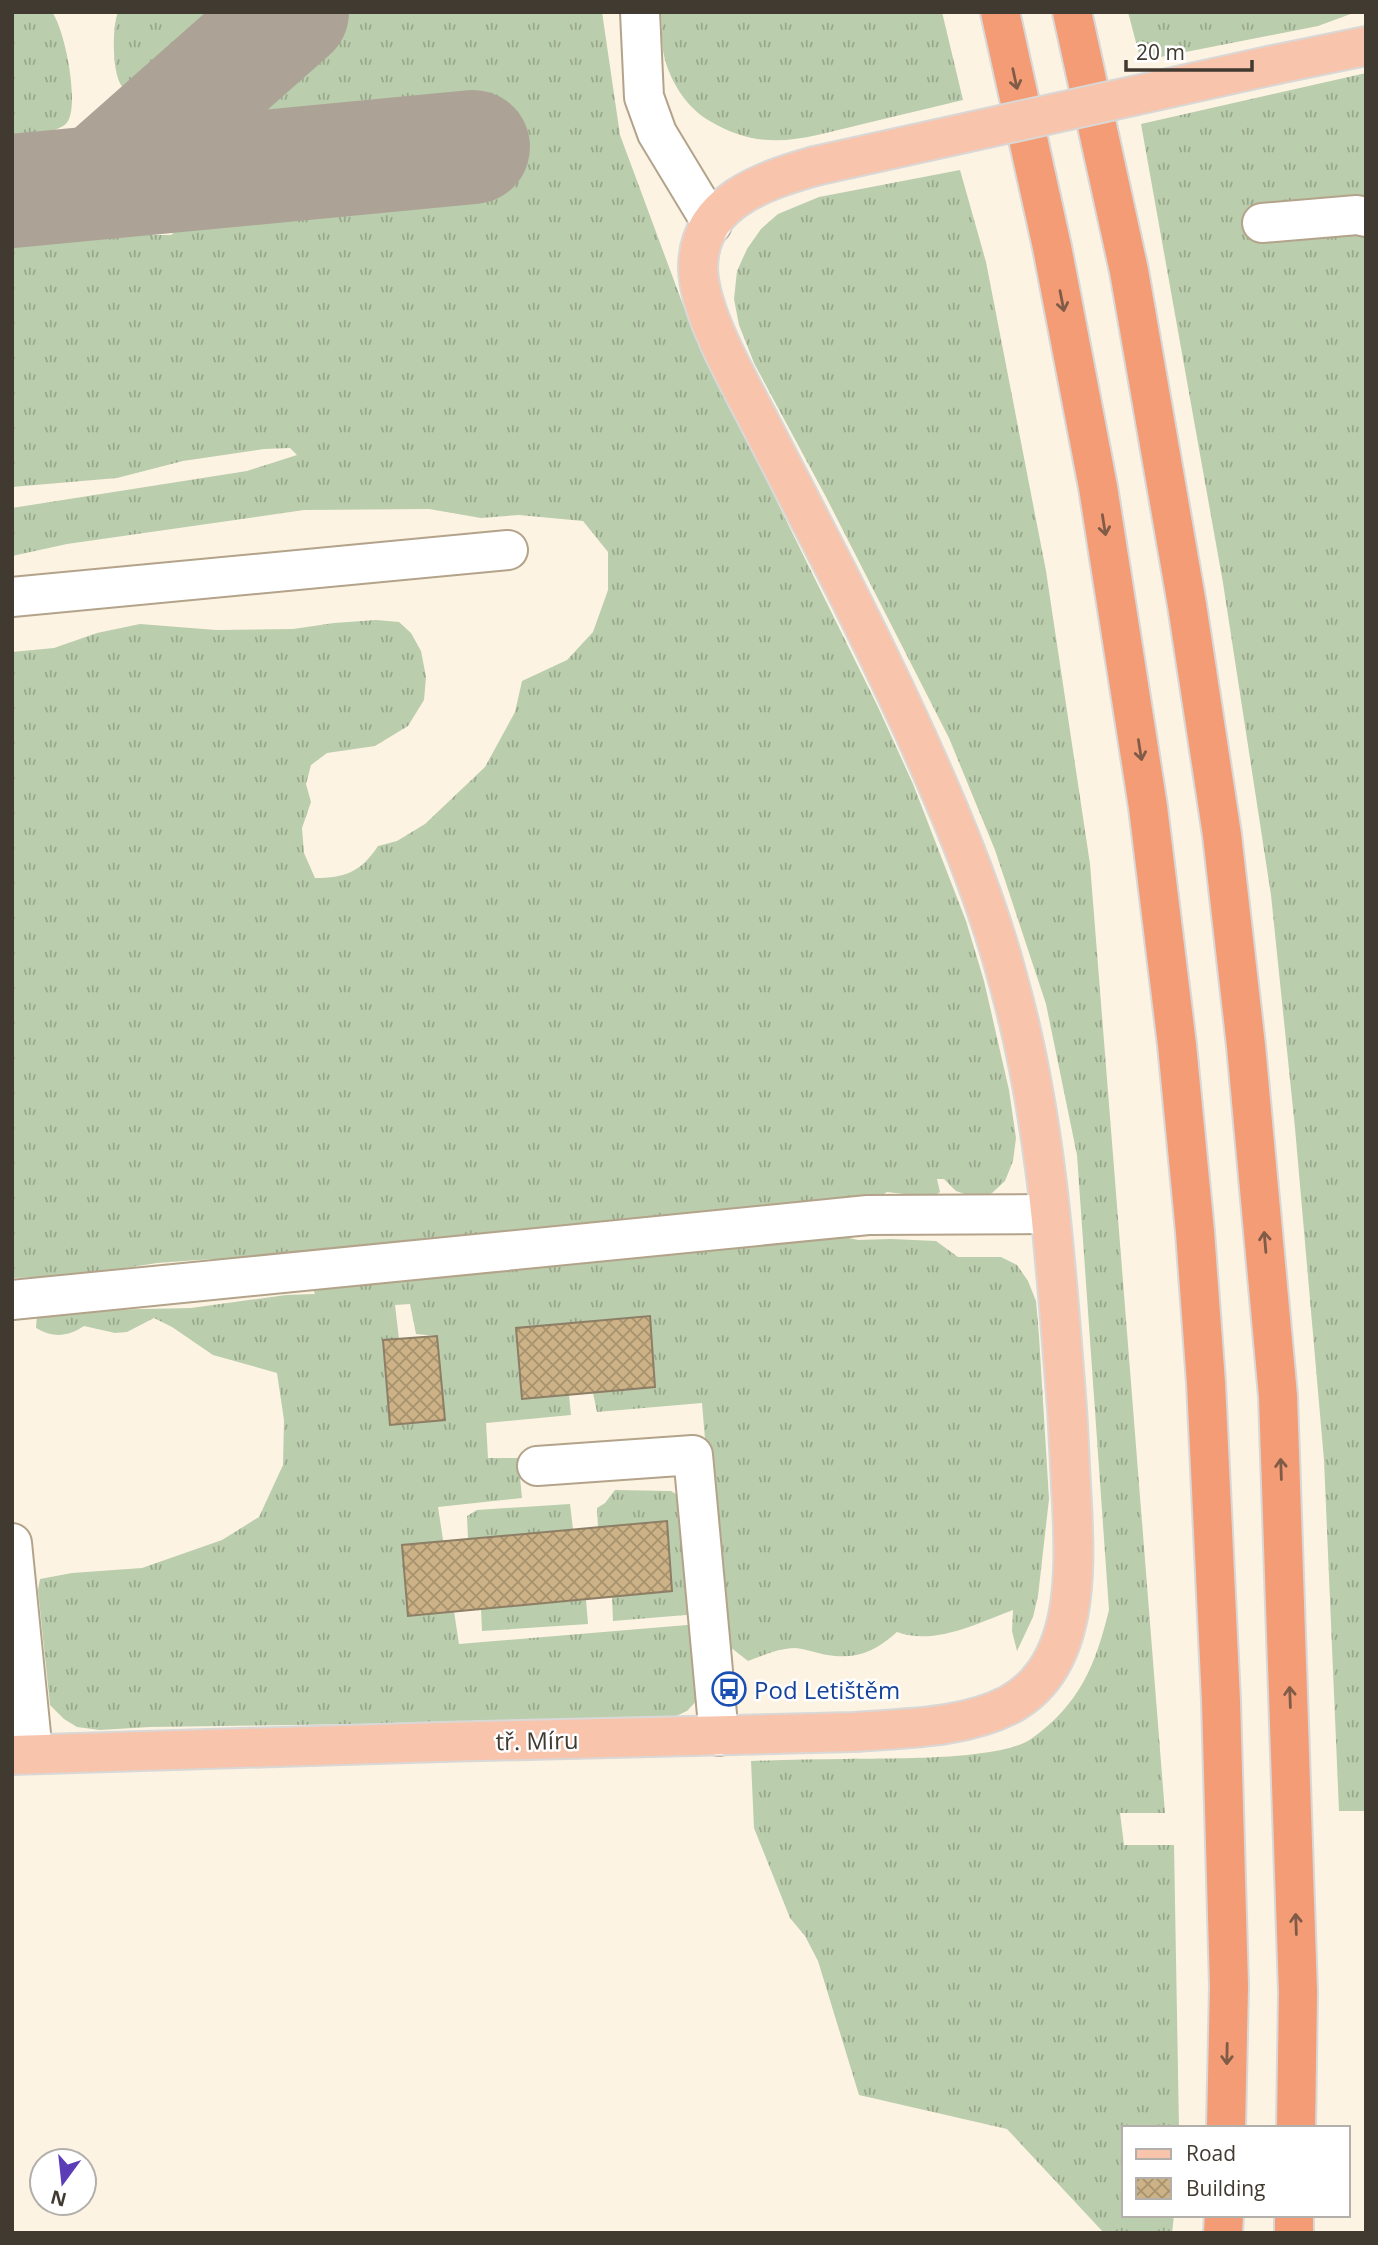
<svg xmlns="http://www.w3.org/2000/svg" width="1378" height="2245" font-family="'Open Sans',sans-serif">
	<defs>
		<pattern id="grass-tufts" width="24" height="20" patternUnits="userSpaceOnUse" patternTransform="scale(1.75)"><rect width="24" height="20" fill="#bacdac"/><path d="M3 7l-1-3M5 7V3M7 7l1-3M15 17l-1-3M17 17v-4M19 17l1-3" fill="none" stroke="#99a78c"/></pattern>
		<pattern id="building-cross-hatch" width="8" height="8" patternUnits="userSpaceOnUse" patternTransform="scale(1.75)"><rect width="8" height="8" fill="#ccb286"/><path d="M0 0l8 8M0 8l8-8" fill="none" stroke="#a7926e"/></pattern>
	</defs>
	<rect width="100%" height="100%" fill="#fdf3e3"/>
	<!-- grass -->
	<path fill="url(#grass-tufts)" fill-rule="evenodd" d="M 12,12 L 52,12 C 65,30 78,98 69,119 C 65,129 54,128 48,134 C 43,139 39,147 34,152 L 39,165 L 22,159 L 12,160 Z
		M 118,12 L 238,12 L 134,95 C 130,92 123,89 121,85 C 112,71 112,27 118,12 Z
		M 342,12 L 602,12 L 620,135 L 692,329 L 878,707 L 913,784 L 966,921 L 984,981 L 1009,1090 L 1016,1138 L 1013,1161 L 1005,1181 L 992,1193 L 979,1199 L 956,1191 L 944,1179 L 937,1179 L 940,1192 L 927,1201 L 917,1204 L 904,1194 L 887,1192 L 881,1196 L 836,1207 L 823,1200 L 810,1201 L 823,1208 L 836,1235 L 858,1240 L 891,1239 L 936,1241 L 958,1257 L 1001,1257 L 1017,1265 L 1028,1281 L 1036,1301 L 1039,1336 L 1049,1499 L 1038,1596 L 1033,1617 L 1017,1651 L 1012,1631 L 1013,1610 C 978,1623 934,1646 897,1632 C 876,1651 857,1660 827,1655 C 817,1653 806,1649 795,1648 C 779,1648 762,1656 748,1661 L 725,1643 L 718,1595 L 702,1403 L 597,1412 L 593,1393 L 655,1387 L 649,1316 L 516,1329 L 569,1395 L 571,1415 L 486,1423 L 488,1458 L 518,1458 L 522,1498 L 438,1507 L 459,1644 L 699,1624 L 701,1696 L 687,1711 L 674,1717 L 503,1722 L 150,1727 L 100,1730 L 77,1727 L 64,1719 L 50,1705 L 38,1590 L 40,1579 L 72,1573 L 142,1568 L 222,1540 L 259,1517 L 283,1465 L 284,1420 L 277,1373 L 213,1355 L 172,1327 L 154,1318 L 127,1332 L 115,1333 L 84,1326 C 67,1337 53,1338 36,1328 L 37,1315 L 46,1310 L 91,1313 L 96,1286 L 90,1272 L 44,1277 L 12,1278 L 12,652 L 54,648 L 97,633 L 140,624 L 216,630 L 293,629 L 334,623 L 376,620 L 399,622 L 411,633 L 421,651 L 426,677 L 424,700 L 408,726 L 375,746 L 327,753 L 311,765 L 306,784 L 311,802 L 302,828 L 304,853 L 315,878 C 345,878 361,872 378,846 L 397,841 L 425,824 L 485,767 L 515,712 L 522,681 L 567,660 L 593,632 L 608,590 L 608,552 L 583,521 L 519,515 L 481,518 L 429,509 L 304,510 L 67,544 L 12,556 L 12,508 L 247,471 L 297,455 L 290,448 L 264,449 L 183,461 L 117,478 L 12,487 L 12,209 L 93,227 L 126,223 L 139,235 L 171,235 L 189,220 L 223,217 L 279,202 L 386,192 L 436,181 L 460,179 L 472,169 L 478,154 L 480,138 L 461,125 L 425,137 L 351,145 L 219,151 L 181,146 ZM 212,1259 L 266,1259 L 309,1279 L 315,1294 L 286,1295 L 191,1308 L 99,1310 L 100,1272 L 157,1263 ZM 410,1304 L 416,1334 L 437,1336 L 445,1420 L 390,1425 L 383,1341 L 399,1339 L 395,1305 Z
		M 661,12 L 942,12 L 963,100 C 930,108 896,116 863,124 C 804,138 764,154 708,120 C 687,107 672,84 665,60 C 661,45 662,28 661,12 Z
		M 1128,12 L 1356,12 L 1318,26 L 1145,60 L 1139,54 Z
		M 1366,73 L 1366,1811 L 1339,1811 L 1324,1460 L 1295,1128 L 1271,895 L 1223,583 L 1141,124 Z
		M 960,170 L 986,262 L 1046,571 L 1090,864 L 1165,1813 L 1120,1813 L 1124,1845 L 1174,1845 L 1179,2128 L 1124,2128 L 1124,2215 L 1174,2215 L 1172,2233 L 1104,2233 L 1007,2129 L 859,2095 L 818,1961 L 805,1936 L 790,1918 L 754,1828 L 751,1761 C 783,1760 815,1759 847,1759 C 889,1758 999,1761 1031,1739 C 1080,1704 1095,1666 1109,1610 L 1077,1155 L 1046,1004 L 995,850 L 949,738 L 826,497 L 754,363 L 739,325 L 734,299 L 737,271 L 747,249 L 761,229 L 778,214 L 819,197 Z
		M 615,1490 L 671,1491 L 679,1496 L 698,1614 L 613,1621 L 612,1597 L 672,1591 L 667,1521 L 598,1527 L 597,1508 L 605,1503 Z
		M 570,1504 L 573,1529 L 468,1539 L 467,1516 L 477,1510 Z
		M 586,1600 L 588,1624 L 482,1631 L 481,1609 Z"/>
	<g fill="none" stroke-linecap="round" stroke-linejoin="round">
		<!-- taxiway -->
		<path stroke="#aca396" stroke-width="114" d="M 101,181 L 292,12
			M 12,191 L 473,147"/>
	</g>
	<!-- building -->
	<path fill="url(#building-cross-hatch)" stroke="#8d7e66" stroke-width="2" d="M 650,1316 L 655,1387 L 522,1399 L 516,1328 Z
		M 437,1336 L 445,1420 L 390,1425 L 383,1340 Z
		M 667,1521 L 672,1591 L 408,1616 L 402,1545 Z"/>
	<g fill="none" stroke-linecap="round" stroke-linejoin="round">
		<defs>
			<path id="minor" d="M 640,12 L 644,97 L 657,133 L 712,224
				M 1262,223 L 1357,215 L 1366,217
				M 12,597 L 508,550
				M 12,1300 L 868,1215 L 1050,1214
				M 537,1466 L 693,1455 L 719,1736
				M 12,1543 L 33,1754"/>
			<path id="major" d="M 1278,64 L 1366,46
				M 12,1755 L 441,1742 L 854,1732 C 905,1728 961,1729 1009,1705 C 1080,1667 1075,1570 1072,1503 C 1070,1472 1069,1440 1067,1409 C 1056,1265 1047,1116 1007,976 C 995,931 979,886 962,843 C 921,740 871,638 820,539 C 799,498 777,456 756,415 C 736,376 699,312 698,268 C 698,202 763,181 815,166"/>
			<path id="highway" d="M 1000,12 L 1052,247 L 1098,487 L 1148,807 L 1177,1045 L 1195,1232 L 1206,1383 L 1221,1701 L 1229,1986 L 1226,2128
				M 1072,12 L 1129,271 L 1187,605 L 1222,835 L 1246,1046 L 1278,1396 L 1298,1992 L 1296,2128
				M 1223,2233 L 1224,2215
				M 1294,2233 L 1294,2215"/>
		</defs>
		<!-- minor casing -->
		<use href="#minor" stroke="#b3a38a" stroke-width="42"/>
		<!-- major casing -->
		<use href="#major" stroke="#d9d8d6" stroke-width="42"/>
		<!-- highway casing -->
		<use href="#highway" stroke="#d9d8d6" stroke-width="42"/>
		<!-- minor -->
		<use href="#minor" stroke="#fff" stroke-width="38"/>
		<!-- major -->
		<use href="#major" stroke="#f8c4ac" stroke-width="38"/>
		<!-- highway -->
		<use href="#highway" stroke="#f49c75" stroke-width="38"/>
		<defs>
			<path id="major-bridge" d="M 815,166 L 1278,64"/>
		</defs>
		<!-- major-bridge casing -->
		<use href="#major-bridge" stroke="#d9d8d6" stroke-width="42" stroke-linecap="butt"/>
		<!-- major-bridge -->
		<use href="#major-bridge" stroke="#f8c4ac" stroke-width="38"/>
	</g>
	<!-- one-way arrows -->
	<defs><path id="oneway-shaft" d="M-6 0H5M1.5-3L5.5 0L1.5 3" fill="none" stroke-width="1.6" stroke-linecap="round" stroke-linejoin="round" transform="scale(1.75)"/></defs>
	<g stroke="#805c48">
		<use href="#oneway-shaft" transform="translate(1015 79) rotate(78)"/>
		<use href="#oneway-shaft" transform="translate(1062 301) rotate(79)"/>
		<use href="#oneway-shaft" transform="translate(1104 525) rotate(81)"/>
		<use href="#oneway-shaft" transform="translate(1140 750) rotate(81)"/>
		<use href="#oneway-shaft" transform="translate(1265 1242) rotate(-95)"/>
		<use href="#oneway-shaft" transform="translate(1281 1469) rotate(-92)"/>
		<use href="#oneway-shaft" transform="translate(1290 1697) rotate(-92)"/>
		<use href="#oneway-shaft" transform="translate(1296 1924) rotate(-92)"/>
		<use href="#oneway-shaft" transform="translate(1227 2054) rotate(91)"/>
	</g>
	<!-- icons -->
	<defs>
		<symbol id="bus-ring" viewBox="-11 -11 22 22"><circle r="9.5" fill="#fff" stroke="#1a4fb4" stroke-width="1.5"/><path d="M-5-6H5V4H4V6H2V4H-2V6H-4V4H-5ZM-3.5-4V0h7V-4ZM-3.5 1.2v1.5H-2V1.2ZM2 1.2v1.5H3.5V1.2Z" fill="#1a4fb4"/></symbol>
	</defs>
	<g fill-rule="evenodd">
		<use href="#bus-ring" x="710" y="1670" width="38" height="38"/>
	</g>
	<g text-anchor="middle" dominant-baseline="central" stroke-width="5" stroke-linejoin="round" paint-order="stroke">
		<!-- transit labels -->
		<g font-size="24" fill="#164399" stroke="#fff" text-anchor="start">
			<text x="754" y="1689">Pod Letištěm</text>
		</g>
		<!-- street labels -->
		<g font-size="24" fill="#413a30" stroke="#fff">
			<text transform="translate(537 1740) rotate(-1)">tř. Míru</text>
		</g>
	</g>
	<!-- border -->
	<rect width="1378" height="2245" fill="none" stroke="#413a30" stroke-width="28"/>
	<!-- legend -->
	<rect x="1122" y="2126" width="228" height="91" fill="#ffffff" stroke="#b3b0ac" stroke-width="2"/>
	<rect x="1136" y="2149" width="35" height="10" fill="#f8c4ac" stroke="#b3b0ac" stroke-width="2"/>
	<text x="1186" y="2161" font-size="21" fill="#413a30">Road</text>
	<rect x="1136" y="2178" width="35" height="21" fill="url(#building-cross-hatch)" stroke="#b3b0ac" stroke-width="2"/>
	<text x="1186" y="2196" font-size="21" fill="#413a30">Building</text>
	<!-- north arrow -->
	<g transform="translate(63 2182) rotate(195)"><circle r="33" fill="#ffffff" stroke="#b3b0ac" stroke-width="2"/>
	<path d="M0-5L12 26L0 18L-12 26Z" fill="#5b3eb7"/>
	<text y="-10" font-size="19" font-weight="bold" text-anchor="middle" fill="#413a30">N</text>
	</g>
	<!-- scale -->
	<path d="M1126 60v10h126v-10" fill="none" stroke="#413a30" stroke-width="3.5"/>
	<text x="1136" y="60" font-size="21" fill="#413a30" stroke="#ffffff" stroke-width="5" paint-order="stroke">20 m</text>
</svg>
